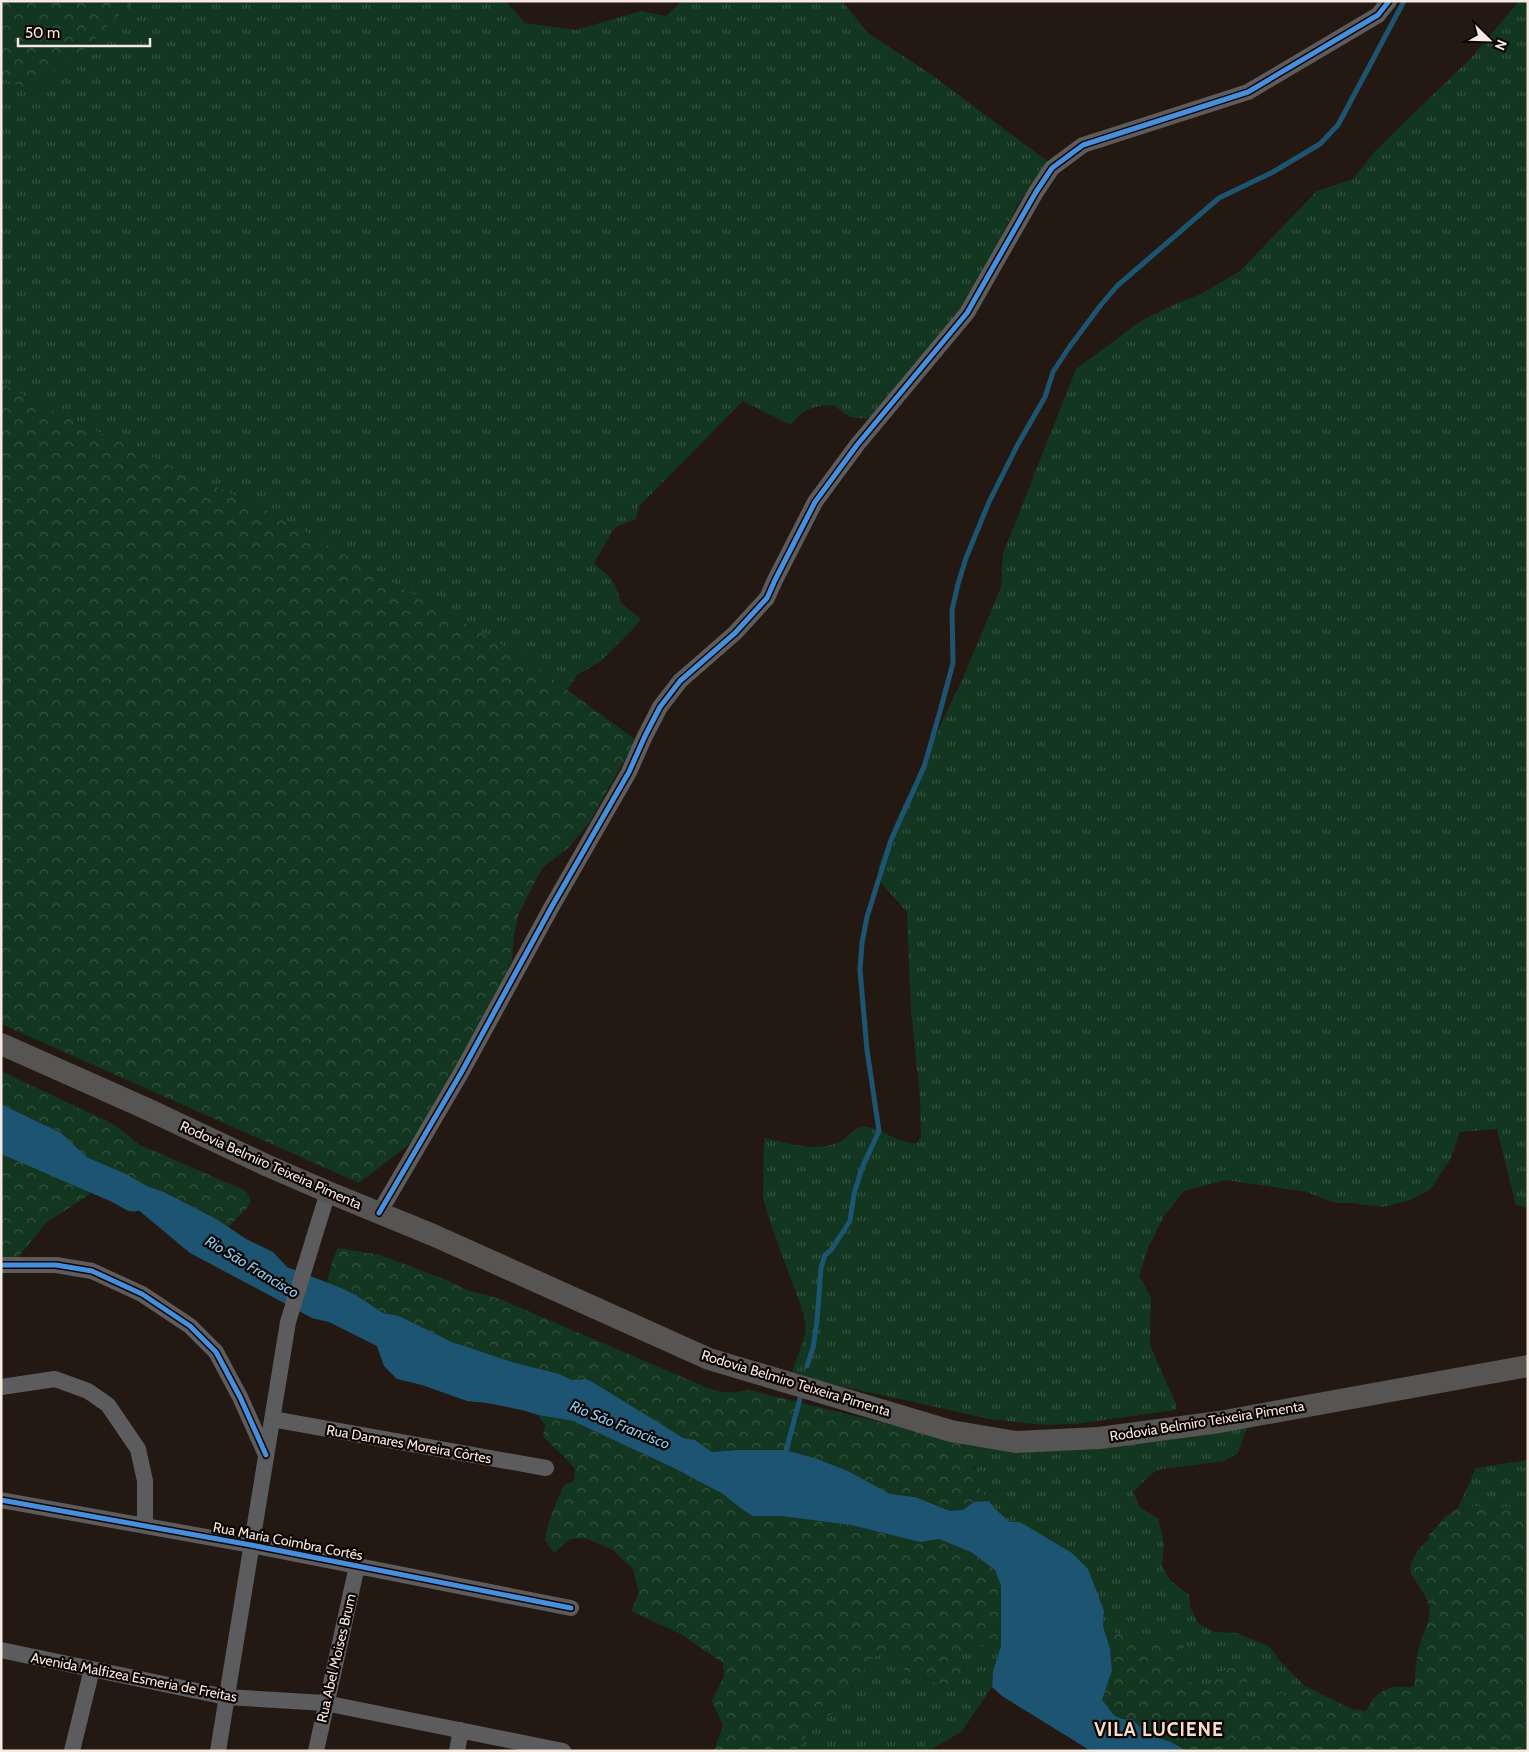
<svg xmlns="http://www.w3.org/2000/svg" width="1529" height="1752" font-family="Cabin,sans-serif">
	<defs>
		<pattern id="grass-tufts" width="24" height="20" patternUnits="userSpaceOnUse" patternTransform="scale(1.25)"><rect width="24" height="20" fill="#133620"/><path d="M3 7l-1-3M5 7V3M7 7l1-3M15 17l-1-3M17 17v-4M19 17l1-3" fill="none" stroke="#365340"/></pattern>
		<pattern id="forest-crowns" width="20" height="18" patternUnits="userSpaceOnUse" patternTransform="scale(1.25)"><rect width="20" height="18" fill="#133620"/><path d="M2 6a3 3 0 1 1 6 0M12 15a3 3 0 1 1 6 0" fill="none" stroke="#365340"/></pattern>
	</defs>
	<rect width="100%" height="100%" fill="#241912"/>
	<!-- grass -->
	<path fill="url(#grass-tufts)" d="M 134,1 L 506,1 L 525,23 L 576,30 L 641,11 L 666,16 L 682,1 L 842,1 L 868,33 L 932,75 L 1051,164 L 1042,171 L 1017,206 L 973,293 L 875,419 L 850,417 L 833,405 C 814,406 803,408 791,425 L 743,401 L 639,506 L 636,519 L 615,527 L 594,563 L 610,577 L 617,590 L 621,603 L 641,619 L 633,629 L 601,661 L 577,675 L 567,690 L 518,654 L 270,512 L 41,405 L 1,383 L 1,77 L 30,93 L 59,65 L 81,52 Z
		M 1519,1 L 1528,1 L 1528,1208 L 1516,1205 L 1497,1129 L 1460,1132 L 1451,1158 L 1430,1190 L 1407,1201 L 1382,1207 L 1352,1203 L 1335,1203 L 1307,1192 L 1226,1180 L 1184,1191 L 1164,1216 L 1148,1248 L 1139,1276 L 1151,1297 L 1150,1345 L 1176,1404 L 1176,1410 L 1075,1424 L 1043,1425 L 990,1419 L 791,1375 L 806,1332 L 804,1314 L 772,1228 L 763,1198 L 764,1138 C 789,1143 815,1153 840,1142 C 849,1138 854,1125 866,1127 C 883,1129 898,1144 917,1143 L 921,1137 L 920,1097 L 911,1011 L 907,912 L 882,884 L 878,868 L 896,821 L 965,673 L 1001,587 L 1003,554 L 1076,369 L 1141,321 L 1171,306 L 1201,294 L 1240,271 L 1317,191 L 1353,179 L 1376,150 L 1471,58 Z
		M 1250,1420 L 1238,1453 L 1224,1461 L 1156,1470 L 1133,1492 L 1140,1507 L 1158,1519 L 1164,1543 L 1162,1564 L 1163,1568 L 1170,1580 L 1189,1595 L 1190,1607 L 1198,1623 L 1214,1632 L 1237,1633 L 1270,1647 L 1279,1660 L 1305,1686 L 1258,1701 L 1242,1695 L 1247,1685 L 1228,1667 L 1210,1685 L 1202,1689 L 1182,1678 L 1181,1665 L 1185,1656 L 1171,1640 L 1150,1642 L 1125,1637 L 1104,1628 L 1103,1626 L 1104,1611 L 1020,1522 L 1010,1522 L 994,1508 L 967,1472 L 976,1468 L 977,1449 L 975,1443 Z
		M 1528,1460 L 1528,1505 C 1505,1510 1481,1505 1458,1508 L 1476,1468 Z
		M 962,1645 L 971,1648 L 981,1645 L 1001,1646 L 993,1671 L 992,1687 L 962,1731 L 929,1751 L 797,1751 L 810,1730 L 824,1718 L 834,1713 L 844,1695 L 852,1687 L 872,1658 L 878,1655 L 892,1654 L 902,1657 L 915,1673 L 933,1682 L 952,1686 L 965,1671 L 962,1658 Z"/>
	<!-- forest -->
	<path fill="url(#forest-crowns)" d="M 1,1 L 134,1 L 81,52 L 59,65 L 30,93 L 1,77 Z
		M 1,383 L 41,405 L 270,512 L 518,654 L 636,740 L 589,823 L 568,848 L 542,868 L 519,913 L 514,934 L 512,961 L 498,992 L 473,1035 L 449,1092 L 417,1138 L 359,1183 L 1,1024 Z
		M 1,1071 L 113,1124 L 140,1145 L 246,1191 L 251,1201 L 248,1207 L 228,1227 L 218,1220 L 164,1192 L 118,1176 L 91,1161 L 61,1133 L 1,1104 Z
		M 1,1132 L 29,1142 L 56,1161 L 74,1169 L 90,1174 L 89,1195 L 47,1222 L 1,1278 Z
		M 338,1248 L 380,1255 L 447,1280 L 467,1290 L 500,1299 L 710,1389 C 725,1394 734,1393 749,1390 L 928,1434 L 975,1443 L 983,1457 L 980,1464 L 967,1472 L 989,1501 L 974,1502 L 963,1510 L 950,1511 L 915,1497 L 890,1494 L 848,1471 L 815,1458 L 785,1450 L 737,1450 L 712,1452 L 695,1440 L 683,1438 L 586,1379 L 572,1380 L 559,1374 L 512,1362 L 452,1342 L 399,1316 L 383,1313 L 356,1295 L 327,1283 L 332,1262 Z
		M 538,1415 L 573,1421 L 676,1469 L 723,1494 L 743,1510 L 753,1516 L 781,1516 L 851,1525 L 920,1542 L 939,1538 L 971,1552 L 995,1570 L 1001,1586 L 1001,1646 L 981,1645 L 971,1648 L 962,1645 L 962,1658 L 965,1671 L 959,1681 L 952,1686 L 933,1682 L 924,1677 L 903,1669 L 902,1657 L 892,1654 L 878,1655 L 872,1658 L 858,1679 L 844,1695 L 834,1713 L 824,1718 L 810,1730 L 797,1751 L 714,1751 L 723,1726 L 712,1701 L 724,1676 L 723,1663 L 679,1633 L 631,1611 L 639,1593 L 633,1569 L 613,1550 L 585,1538 L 570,1539 L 554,1553 L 545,1540 C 548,1520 556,1503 564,1485 L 574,1481 L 575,1469 C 566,1457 554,1448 543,1436 L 545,1425 Z
		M 1528,1505 L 1528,1751 L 1187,1751 L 1171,1742 L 1146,1733 L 1132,1719 C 1113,1721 1113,1712 1102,1700 L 1112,1671 L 1110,1649 L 1103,1626 L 1125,1637 L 1150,1642 L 1171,1640 L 1184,1645 L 1185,1656 L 1181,1665 L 1182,1677 L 1202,1689 L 1210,1685 L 1228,1667 L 1241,1668 L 1248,1675 L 1247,1685 L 1242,1695 L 1258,1701 L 1305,1686 L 1351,1709 L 1366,1711 C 1371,1700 1380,1690 1393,1687 C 1400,1686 1407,1688 1414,1687 C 1415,1675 1416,1663 1418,1651 C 1421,1636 1432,1621 1429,1606 C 1426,1593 1416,1583 1410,1572 L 1411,1563 L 1418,1550 L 1429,1539 L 1429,1535 L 1445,1517 L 1458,1508 L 1475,1506 L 1517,1507 Z"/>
	<!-- water -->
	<path fill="#1d5472" d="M 1,1104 L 61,1133 L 91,1161 L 118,1176 L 164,1192 L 218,1220 L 246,1239 L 273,1252 L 287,1267 L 341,1288 L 356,1295 L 383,1313 L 399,1316 L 452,1342 L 512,1362 L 559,1374 L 572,1380 L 586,1379 L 594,1383 L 664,1426 L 683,1438 L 695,1440 L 712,1452 L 737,1450 L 785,1450 L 815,1458 L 848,1471 L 890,1494 L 915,1497 L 950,1511 L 963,1510 L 974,1502 L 989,1501 L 994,1508 L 1010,1522 L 1020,1522 L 1072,1553 L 1088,1569 L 1104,1611 L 1103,1626 L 1110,1649 L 1112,1671 L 1102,1700 C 1113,1712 1113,1721 1132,1719 L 1146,1733 L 1171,1742 L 1187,1751 L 1091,1751 L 1002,1696 L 992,1687 L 993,1671 L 1001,1646 L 1001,1586 L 995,1570 L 971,1552 L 939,1539 L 920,1542 L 851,1525 L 781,1516 L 753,1516 L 743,1510 L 723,1494 L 676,1469 L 573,1421 L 538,1415 L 522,1410 L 487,1403 L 467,1401 L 422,1385 L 397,1379 L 384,1366 L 377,1346 L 329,1322 L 312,1318 L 190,1253 L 118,1193 L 107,1188 L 90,1174 L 74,1169 L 56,1161 L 29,1142 L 1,1132 Z"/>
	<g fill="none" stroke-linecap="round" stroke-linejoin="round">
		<!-- stream -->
		<path stroke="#1d5472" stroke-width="5" d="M 807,1366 L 813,1348 L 817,1321 L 821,1268 L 825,1255 L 831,1250 L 850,1221 L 854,1194 L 862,1168 L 879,1131 L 867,1050 L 860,970 L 862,943 L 867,917 L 891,840 L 924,767 L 939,715 L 953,663 L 952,610 L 958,584 L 966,558 L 989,502 L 1018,444 L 1045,397 L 1053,372 L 1068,349 L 1100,306 L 1117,286 L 1219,198 L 1273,172 L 1320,144 L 1338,125 L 1404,1
			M 785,1455 L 800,1398"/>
		<!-- river -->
		<path stroke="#1d5472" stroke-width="31" d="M 1,1137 L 119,1188 L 133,1196"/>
		<!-- street -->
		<path stroke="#5c5c5e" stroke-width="16" d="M 379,1213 L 461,1073 L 551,908 L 629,772 L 645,736 L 660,707 L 680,681 L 735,633 L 767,598 L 775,580 L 815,502 L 857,445 L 967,313 L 1036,192 L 1052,168 L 1083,145 L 1248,92 L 1378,15 L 1389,1
			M 1,1265 L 56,1265 L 92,1271 L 142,1294 L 190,1326 L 216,1352 L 240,1397 L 266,1455
			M 1,1387 L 55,1379 L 88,1391 L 108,1405 L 138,1449 L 145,1481 L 145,1526
			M 272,1419 L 546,1468
			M 1,1500 L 251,1545 L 571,1608
			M 1,1650 L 226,1697 L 325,1703 L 563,1751
			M 72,1751 L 92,1669
			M 218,1751 L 288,1322 L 328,1192
			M 316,1751 L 357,1566
			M 457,1751 L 461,1730"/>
		<!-- secondary -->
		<path stroke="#575454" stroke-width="22" d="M 1,1044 L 145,1108 L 268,1166 L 328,1192 L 433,1235 L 709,1359 L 951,1431 L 1016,1442 L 1099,1438 L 1219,1422 L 1528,1366"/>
		<defs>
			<path id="cycleway" d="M 379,1213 L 461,1073 L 551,908 L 629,772 L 645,736 L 660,707 L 680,681 L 735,633 L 767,598 L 775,580 L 815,502 L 857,445 L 967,313 L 1036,192 L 1052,168 L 1083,145 L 1248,92 L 1378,15 L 1389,1
				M 1,1265 L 56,1265 L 92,1271 L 142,1294 L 190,1326 L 216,1352 L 240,1397 L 266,1455
				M 1,1500 L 251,1545 L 571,1608"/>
		</defs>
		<!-- cycleway casing -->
		<use href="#cycleway" stroke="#0d0502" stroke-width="8"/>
		<!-- cycleway -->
		<use href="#cycleway" stroke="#468fdf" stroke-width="5"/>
	</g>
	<g text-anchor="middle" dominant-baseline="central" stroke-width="4.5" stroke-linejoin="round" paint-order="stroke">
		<!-- street labels -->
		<g font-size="14" fill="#f7e8e0" stroke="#0d0502">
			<text transform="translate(271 1165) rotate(24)">Rodovia Belmiro Teixeira Pimenta</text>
			<text transform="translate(796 1383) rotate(17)">Rodovia Belmiro Teixeira Pimenta</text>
			<text transform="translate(1207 1421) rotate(-9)">Rodovia Belmiro Teixeira Pimenta</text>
			<text transform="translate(409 1444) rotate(10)">Rua Damares Moreira Côrtes</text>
			<text transform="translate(288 1541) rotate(11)">Rua Maria Coimbra Cortês</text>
			<text transform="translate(336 1658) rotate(-77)">Rua Abel Moises Brum</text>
			<text transform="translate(134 1677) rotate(11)">Avenida Malfizea Esmeria de Freitas</text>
		</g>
		<!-- water labels -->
		<g font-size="15" font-style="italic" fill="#89cbf6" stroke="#0d0502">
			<text transform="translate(252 1267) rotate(31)">Rio São Francisco</text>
			<text transform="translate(620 1425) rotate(22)">Rio São Francisco</text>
		</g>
		<!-- district labels -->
		<g font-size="19" font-weight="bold" letter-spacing="1" fill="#f8dccc" stroke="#0d0502">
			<text x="1159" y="1729">VILA LUCIENE</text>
		</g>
	</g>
	<!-- border -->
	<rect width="1529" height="1752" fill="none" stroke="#f7e8e0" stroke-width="5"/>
	<!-- north arrow -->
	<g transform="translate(1489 40) rotate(113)" stroke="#0d0502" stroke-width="4" paint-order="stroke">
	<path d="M0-4L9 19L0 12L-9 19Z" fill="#f7e8e0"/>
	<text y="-8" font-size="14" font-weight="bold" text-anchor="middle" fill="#f7e8e0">N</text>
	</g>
	<!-- scale -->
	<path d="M18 38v8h132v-8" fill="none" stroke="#f7e8e0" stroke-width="2.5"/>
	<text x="25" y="38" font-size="15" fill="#f7e8e0" stroke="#0d0502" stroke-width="4" paint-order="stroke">50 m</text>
</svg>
